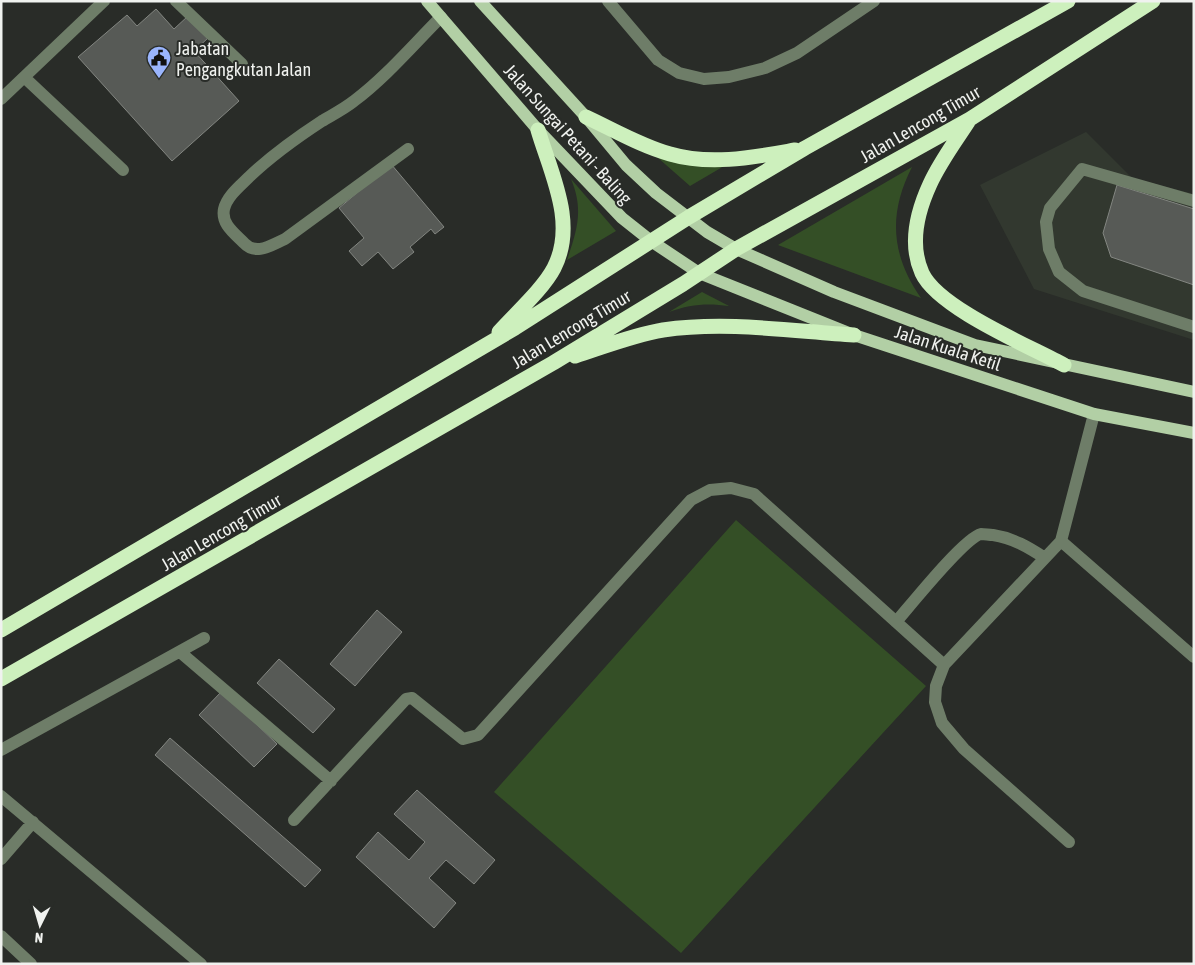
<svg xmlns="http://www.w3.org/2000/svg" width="1195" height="965" font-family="'Asap Condensed',sans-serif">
	<rect width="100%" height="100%" fill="#292c28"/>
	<!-- built -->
	<path fill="#32382f" d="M 1086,132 L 1132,178 L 1194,194 L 1194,340 L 1034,289 L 980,185 Z"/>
	<!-- green -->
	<path fill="#344f26" d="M 657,157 L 731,162 L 690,186 Z
		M 912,167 C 888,214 891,255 921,298 L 778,245 Z
		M 571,179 L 616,231 L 567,260 C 577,230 584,210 571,179 Z
		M 702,292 L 729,306 C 708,303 690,304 669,312 Z
		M 736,520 L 926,686 L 681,953 L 494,792 Z"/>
	<!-- building -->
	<path fill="#575a56" stroke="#838681" d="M 156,9 L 174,29 L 188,16 L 208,38 L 194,51 L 239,101 L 172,161 L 78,57 L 127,15 L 137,26 Z
		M 391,164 L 444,227 L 435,234 L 431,229 L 410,247 L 414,252 L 393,269 L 378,252 L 362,266 L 349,251 L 364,238 L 339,208 Z
		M 1117,185 L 1194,209 L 1194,285 L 1111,257 L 1103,233 Z
		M 377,610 L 402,632 L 355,686 L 330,664 Z
		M 279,659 L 335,709 L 313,733 L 257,683 Z
		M 222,691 L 277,744 L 254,767 L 199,715 Z
		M 170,738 L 321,870 L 305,887 L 155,755 Z
		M 417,790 L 495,860 L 474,884 L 446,860 L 429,878 L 456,903 L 434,928 L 356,857 L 378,832 L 409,860 L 425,842 L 394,814 Z"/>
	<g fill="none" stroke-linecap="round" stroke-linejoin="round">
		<!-- minor -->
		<path stroke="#6e7d68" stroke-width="12" d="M 176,1 L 242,64
			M 608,1 L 658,60 L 679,73 L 704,79 L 729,77 L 765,68 L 797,53 L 874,1
			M 24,77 L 123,170
			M 1,99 L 104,1
			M 408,149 L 285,239 C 271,245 256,256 244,243 C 234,233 221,224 224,209 C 227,196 240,186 249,177 C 271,156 296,138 322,121 C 332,115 344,109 354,101 C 386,77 413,45 441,17
			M 1194,201 L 1082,169 L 1050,208 L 1046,222 L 1049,249 L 1059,272 L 1083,291 L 1194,327
			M 1061,541 L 1094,414
			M 896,622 C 910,606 964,538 981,534 C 985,534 989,535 993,535 C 1013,538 1028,547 1045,558
			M 180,652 L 331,781
			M 944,665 L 936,686 L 935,702 L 942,723 L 964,749 L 1069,842
			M 1,750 L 204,638
			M 1,796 L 201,964
			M 294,820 L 406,699 L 412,698 L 463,739 L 478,735 L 691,500 L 710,490 L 731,488 L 754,494 L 944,665 L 1061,541 L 1194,657
			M 1,859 L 33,822
			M 1,936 L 31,964"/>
		<!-- major -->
		<path stroke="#b2cfa5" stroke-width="12" d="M 427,1 L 538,130 L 622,218 L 651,241 L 699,273 L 854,335 L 1094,414 L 1194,433
			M 480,1 L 586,117 L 626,165 L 656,193 L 707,232 L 736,249 L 834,292 L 975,345 L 1194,392"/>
		<!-- highway -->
		<path stroke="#cdf0bd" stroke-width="15" d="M 586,117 C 614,130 641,146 670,154 C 711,166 755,157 795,150
			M 968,122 C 955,142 940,162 930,184 C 918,210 909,244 922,273 C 938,308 1029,346 1064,365
			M 499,332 C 516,313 543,289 554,268 C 577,223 551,174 538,130
			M 575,356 C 603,347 633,335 663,330 C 726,321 791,331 854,335
			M 1,630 L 515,328 L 689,217 L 805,148 L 1068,1
			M 1,679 L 553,363 L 683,284 L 736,249 L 970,119 L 1153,1"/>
	</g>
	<!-- icons -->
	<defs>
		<symbol id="civic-pin" viewBox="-11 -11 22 30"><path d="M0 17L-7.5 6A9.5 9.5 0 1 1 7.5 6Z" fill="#9ab5fd" stroke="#292c28"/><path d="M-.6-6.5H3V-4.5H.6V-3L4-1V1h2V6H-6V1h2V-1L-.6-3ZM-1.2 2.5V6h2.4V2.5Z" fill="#111"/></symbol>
	</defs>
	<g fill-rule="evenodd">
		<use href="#civic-pin" x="145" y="44" width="28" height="38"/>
	</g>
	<g text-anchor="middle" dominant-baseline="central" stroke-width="4" stroke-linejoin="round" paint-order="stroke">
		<!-- poi labels -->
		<g font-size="18" fill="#f0f2ef" stroke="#292c28" text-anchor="start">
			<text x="176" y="48">Jabatan<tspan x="176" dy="21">Pengangkutan Jalan</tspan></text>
		</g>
		<!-- street labels -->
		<g font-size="18" fill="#f0f2ef" stroke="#292c28">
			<text transform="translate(920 124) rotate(-30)">Jalan Lencong Timur</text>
			<text transform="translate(568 134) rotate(48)">Jalan Sungai Petani - Baling</text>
			<text transform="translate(571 329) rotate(-31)">Jalan Lencong Timur</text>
			<text transform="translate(948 348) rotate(18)">Jalan Kuala Ketil</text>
			<text transform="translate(221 532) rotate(-30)">Jalan Lencong Timur</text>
		</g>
	</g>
	<!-- border -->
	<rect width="1195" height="965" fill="none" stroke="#f0f2ef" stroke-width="5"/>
	<!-- north arrow -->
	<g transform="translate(40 925) rotate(185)" stroke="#292c28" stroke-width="4" paint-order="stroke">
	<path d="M0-4L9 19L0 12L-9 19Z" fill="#f0f2ef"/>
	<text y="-8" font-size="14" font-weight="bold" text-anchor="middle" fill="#f0f2ef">N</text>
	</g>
</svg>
